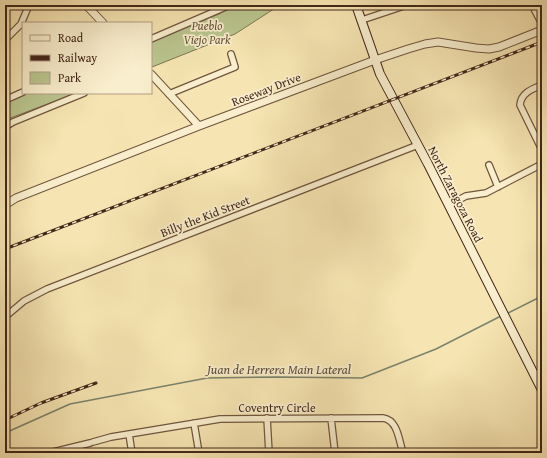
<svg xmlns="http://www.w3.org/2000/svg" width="547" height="458" font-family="'Gentium Book Plus',serif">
	<rect width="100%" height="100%" fill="#f6e5b2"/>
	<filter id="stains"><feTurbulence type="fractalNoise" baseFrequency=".005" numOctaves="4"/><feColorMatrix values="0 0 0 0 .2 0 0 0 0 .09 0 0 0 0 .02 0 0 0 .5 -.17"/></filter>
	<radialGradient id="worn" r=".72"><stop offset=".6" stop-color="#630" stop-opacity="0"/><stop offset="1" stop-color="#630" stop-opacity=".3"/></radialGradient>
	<!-- green -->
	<path fill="#bac58e" stroke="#7e7654" d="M 235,5 L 280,5 L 235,34 L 152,67 L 151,66 L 151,42 L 219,14 Z
		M 26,93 L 77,93 L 5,120 L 5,103 Z"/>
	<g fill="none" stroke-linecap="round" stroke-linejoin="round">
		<!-- stream -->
		<path stroke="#7a836e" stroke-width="1.5" d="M 508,313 L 542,296
			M 5,433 L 70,404 L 207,378 L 278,377 L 362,378 L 436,349 L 501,316"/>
		<defs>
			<path id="minor" d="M 532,5 L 542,24
				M 362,20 L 407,5
				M 151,39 L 230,5
				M 5,40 L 21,24 L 29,5
				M 542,85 C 532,89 521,93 520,105 L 542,150
				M 169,94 L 235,67 L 231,54
				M 5,100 L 23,92
				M 5,127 L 13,122 L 84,93
				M 489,165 L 498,187
				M 449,205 L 466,196 L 486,193 L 542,164
				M 5,317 L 24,301 L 47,289 L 418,145
				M 267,418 L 269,453
				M 331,418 L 335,453
				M 194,423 L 199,453
				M 129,434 L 132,453
				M 93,442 L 111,437 L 220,419 L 383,418 C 398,420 399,441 403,453
				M 49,453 L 90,443"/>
			<path id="tertiary" d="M 86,5 L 103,23
				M 151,74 L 199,126
				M 5,205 L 16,198 L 199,126 L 375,60 L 408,49 L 425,44 L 438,42 L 476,48 L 489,49 L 499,47 L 542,30"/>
			<path id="secondary" d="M 356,5 L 380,74 L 428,164 L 542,390"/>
		</defs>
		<!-- minor casing -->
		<use href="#minor" stroke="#70563f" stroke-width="8"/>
		<!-- tertiary casing -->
		<use href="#tertiary" stroke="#70563f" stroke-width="9"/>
		<!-- secondary casing -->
		<use href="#secondary" stroke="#432719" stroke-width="10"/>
		<!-- minor -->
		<use href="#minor" stroke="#f9eecd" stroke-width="5.5"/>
		<!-- tertiary -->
		<use href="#tertiary" stroke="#f9eecd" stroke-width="7"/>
		<!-- secondary -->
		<use href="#secondary" stroke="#f9eecd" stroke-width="8"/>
		<defs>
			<path id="rail" d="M 5,249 L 542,42
				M 5,420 L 41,403 L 96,383"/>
		</defs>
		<!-- rail casing -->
		<use href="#rail" stroke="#432719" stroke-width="3"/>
		<!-- rail -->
		<use href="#rail" stroke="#f9eecd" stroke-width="1.5" stroke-dasharray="4.5" stroke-linecap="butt"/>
	</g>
	<g text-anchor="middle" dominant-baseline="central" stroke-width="3.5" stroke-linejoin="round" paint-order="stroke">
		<!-- park labels -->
		<g font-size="12" font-style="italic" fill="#614e36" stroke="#f9eecd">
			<text x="207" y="25">Pueblo<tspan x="207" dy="14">Viejo Park</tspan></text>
		</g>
		<!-- street labels -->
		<g font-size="12" fill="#432719" stroke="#f9eecd">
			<text transform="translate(266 89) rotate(-21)">Roseway Drive</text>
			<text transform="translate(456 194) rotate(63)">North Zaragoza Road</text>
			<text transform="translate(205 216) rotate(-21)">Billy the Kid Street</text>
			<text x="277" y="407">Coventry Circle</text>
		</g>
		<!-- water labels -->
		<g font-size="13" font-style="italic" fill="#5a4d3c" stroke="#f9eecd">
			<text x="279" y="369">Juan de Herrera Main Lateral</text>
		</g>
	</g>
	<!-- margin -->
	<rect width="547" height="458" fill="none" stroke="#f6e5b2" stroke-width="20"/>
	<rect x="6" y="6" width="535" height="446" fill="none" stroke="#432719" stroke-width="2"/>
	<rect x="10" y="10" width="527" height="438" fill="none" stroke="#432719"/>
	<!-- legend -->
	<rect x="22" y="22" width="130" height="72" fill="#f9eecd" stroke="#b09e85"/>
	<rect x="30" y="35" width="20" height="6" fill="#f9eecd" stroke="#b09e85"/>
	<text x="58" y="42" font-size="12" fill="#432719">Road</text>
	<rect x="30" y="55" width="20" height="6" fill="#432719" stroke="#b09e85"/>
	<text x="58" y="62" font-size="12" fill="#432719">Railway</text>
	<rect x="30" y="72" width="20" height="12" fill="#bac58e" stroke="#b09e85"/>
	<text x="58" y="82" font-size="12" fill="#432719">Park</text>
	<rect width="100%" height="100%" filter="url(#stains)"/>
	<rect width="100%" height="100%" fill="url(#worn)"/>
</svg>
